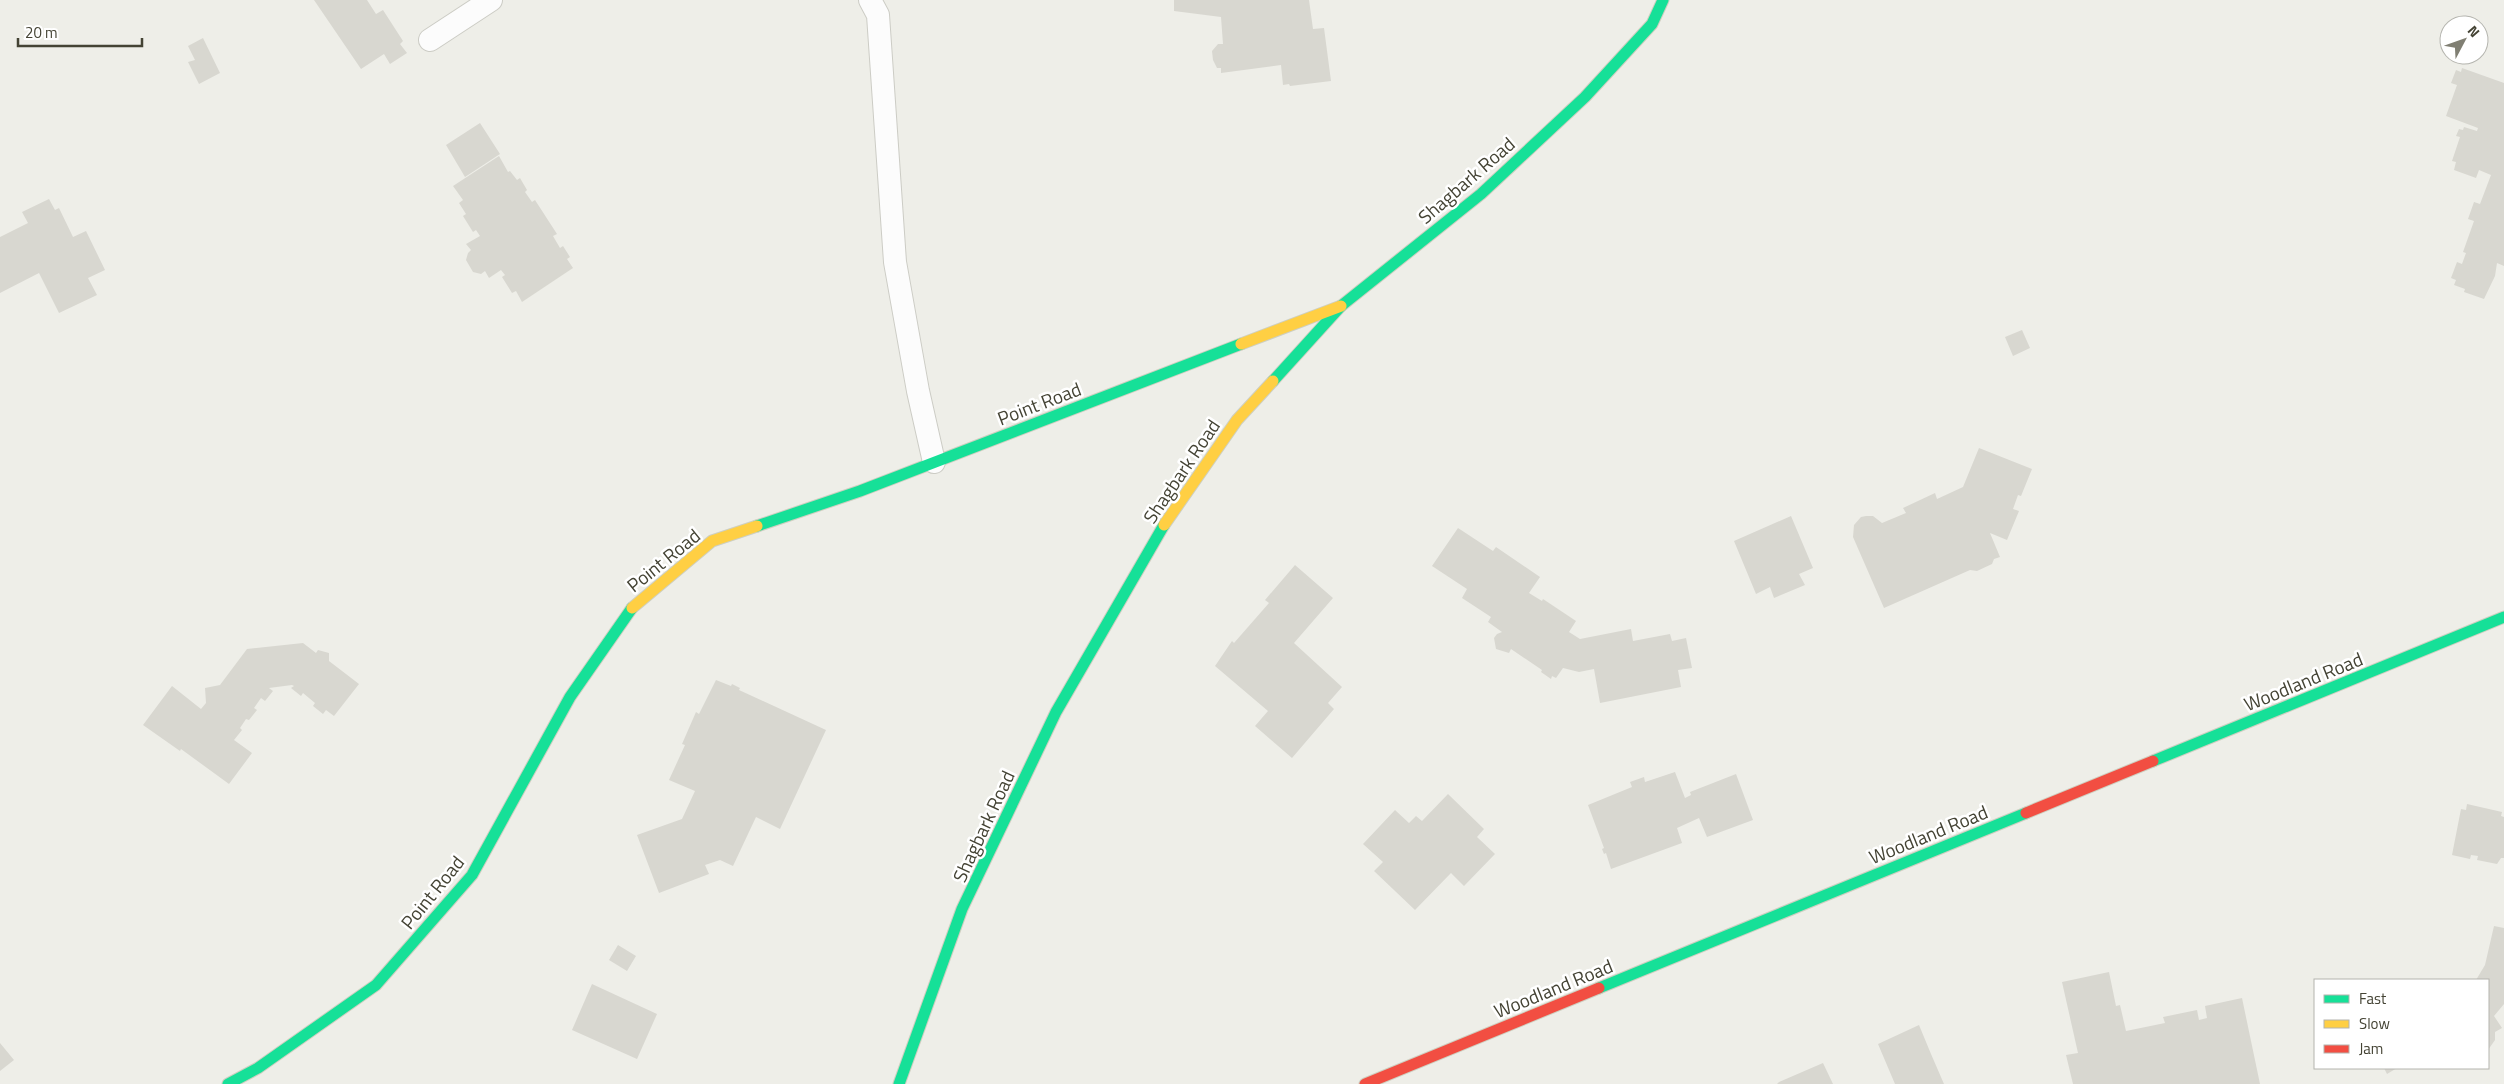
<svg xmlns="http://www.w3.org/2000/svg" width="2504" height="1084" font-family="'Titillium Web',sans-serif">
	<rect width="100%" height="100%" fill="#eeeee8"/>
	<!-- building -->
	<path fill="#d8d7d0" d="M 314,0 L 367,0 L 376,14 L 383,10 L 403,41 L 400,44 L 407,53 L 390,64 L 384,54 L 361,69 Z
		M 1174,0 L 1309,0 L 1313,29 L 1324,28 L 1331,81 L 1290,86 L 1289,84 L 1283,85 L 1281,65 L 1221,73 L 1221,68 L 1217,68 L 1213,60 L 1212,51 L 1218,44 L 1223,44 L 1221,17 L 1174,11 Z
		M 203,38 L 220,73 L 199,84 L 188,62 L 195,60 L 188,46 Z
		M 2462,68 L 2504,83 L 2504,266 L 2497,263 L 2495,276 L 2484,299 L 2464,292 L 2465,289 L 2454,285 L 2456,280 L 2451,278 L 2457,262 L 2462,264 L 2466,253 L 2463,252 L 2474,221 L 2468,219 L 2474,202 L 2480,204 L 2491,175 L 2479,170 L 2476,178 L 2454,170 L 2456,162 L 2452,161 L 2460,137 L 2456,136 L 2459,129 L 2463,130 L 2464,127 L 2477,131 L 2478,128 L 2446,116 L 2457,85 L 2451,83 L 2456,70 L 2461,72 Z
		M 480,123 L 500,154 L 465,177 L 446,145 Z
		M 499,156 L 508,172 L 510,171 L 517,180 L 520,178 L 527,190 L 525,192 L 532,202 L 535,200 L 557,234 L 553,236 L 560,248 L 563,246 L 570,257 L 567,259 L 573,268 L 522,302 L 516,291 L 512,293 L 502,277 L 505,275 L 501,270 L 489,278 L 485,271 L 481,274 L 473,272 L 466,260 L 468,253 L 471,250 L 466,244 L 480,236 L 476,230 L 473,232 L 463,216 L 466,214 L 459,203 L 463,200 L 453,186 Z
		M 49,199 L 55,210 L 59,208 L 73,237 L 86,231 L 105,270 L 88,278 L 97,295 L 59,313 L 39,273 L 0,293 L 0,237 L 28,223 L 22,212 Z
		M 2022,330 L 2030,348 L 2013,356 L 2005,337 Z
		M 1979,448 L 2032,469 L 2021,496 L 2018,495 L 2013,509 L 2019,511 L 2007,540 L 1990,533 L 2000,557 L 1994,559 L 1992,564 L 1977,571 L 1970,570 L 1884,608 L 1853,537 L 1854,525 L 1861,517 L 1866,516 L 1873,516 L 1882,523 L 1906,513 L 1903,508 L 1935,493 L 1937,499 L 1963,487 Z
		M 1791,516 L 1813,568 L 1799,574 L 1805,585 L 1774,598 L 1770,587 L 1756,594 L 1734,541 Z
		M 1458,528 L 1493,551 L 1496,547 L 1540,577 L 1529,593 L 1542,601 L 1543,599 L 1576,621 L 1569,632 L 1580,639 L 1631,629 L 1633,641 L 1670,634 L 1672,641 L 1686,638 L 1692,668 L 1678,670 L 1681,687 L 1600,703 L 1594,669 L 1579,672 L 1563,668 L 1556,678 L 1552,676 L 1551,679 L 1541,672 L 1542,670 L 1511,649 L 1509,653 L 1496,649 L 1494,638 L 1497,634 L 1502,632 L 1488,622 L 1491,617 L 1462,598 L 1467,589 L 1432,566 Z
		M 1295,565 L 1333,598 L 1294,643 L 1342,687 L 1328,703 L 1334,709 L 1292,758 L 1255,726 L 1268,711 L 1215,666 L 1232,641 L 1234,643 L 1269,603 L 1265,600 Z
		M 303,643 L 316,653 L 318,650 L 329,653 L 329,661 L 359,684 L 334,716 L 326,710 L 323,714 L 313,706 L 315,703 L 303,693 L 301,696 L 291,688 L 294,686 L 292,685 L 269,688 L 273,691 L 265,701 L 261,698 L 254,708 L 257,710 L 249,720 L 246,719 L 240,728 L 242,730 L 234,740 L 252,753 L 229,784 L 181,749 L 180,751 L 143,725 L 172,686 L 201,709 L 206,703 L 205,688 L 220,685 L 247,649 Z
		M 716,680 L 731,686 L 732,684 L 740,688 L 739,690 L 826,730 L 780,829 L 756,817 L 733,866 L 720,860 L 705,865 L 709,874 L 659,893 L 637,835 L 682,819 L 695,791 L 669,780 L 685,745 L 682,744 L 696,712 L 699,714 Z
		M 1675,772 L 1685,798 L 1691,795 L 1690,792 L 1736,774 L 1753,820 L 1707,837 L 1699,818 L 1677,828 L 1682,843 L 1611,869 L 1606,853 L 1604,854 L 1602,849 L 1604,848 L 1588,805 L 1632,787 L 1630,782 L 1644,777 L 1645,782 Z
		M 1448,794 L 1484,829 L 1477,837 L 1495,854 L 1464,886 L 1451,873 L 1415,910 L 1374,871 L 1383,862 L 1363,844 L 1395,810 L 1409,823 L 1416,816 L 1422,821 Z
		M 2467,804 L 2502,812 L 2501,816 L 2504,817 L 2504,858 L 2501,858 L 2497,864 L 2477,860 L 2478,856 L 2471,855 L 2470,859 L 2452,855 L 2461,809 L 2466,810 Z
		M 2494,926 L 2504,928 L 2504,1004 L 2494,1016 L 2502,1028 L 2495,1032 L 2495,1040 L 2488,1050 L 2488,980 L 2476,980 L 2485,965 Z
		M 618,945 L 636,956 L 627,971 L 609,960 Z
		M 2109,972 L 2116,1006 L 2120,1005 L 2126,1031 L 2165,1023 L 2163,1017 L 2197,1010 L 2199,1020 L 2207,1018 L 2205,1006 L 2242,998 L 2260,1084 L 2073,1084 L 2066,1055 L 2078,1053 L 2062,982 Z
		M 592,984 L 657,1014 L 637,1059 L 572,1030 Z
		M 1919,1025 L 1931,1054 L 1944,1084 L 1895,1084 L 1878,1044 Z
		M 0,1043 L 14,1060 L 0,1071 Z
		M 1823,1063 L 1833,1084 L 1777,1084 L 1779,1082 Z
		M 2384,1068 L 2397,1068 L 2387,1074 Z"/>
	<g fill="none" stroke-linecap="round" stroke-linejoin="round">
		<defs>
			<path id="lane" d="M 870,0 L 878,15 L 895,262 L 918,391 L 934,462
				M 430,40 L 491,0"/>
			<path id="fast" d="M 1273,381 L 1341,306 L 1481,194 L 1585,97 L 1652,24 L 1663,0
				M 757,526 L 860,491 L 1241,344
				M 2153,761 L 2504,617
				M 1599,988 L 2026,813
				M 228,1084 L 258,1068 L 376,985 L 472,875 L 570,697 L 632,608
				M 899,1084 L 962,909 L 1056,712 L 1164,525"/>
			<path id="slow" d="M 1241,344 L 1341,306
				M 1164,525 L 1237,420 L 1273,381
				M 632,608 L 712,541 L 757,526"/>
			<path id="jam" d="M 2026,813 L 2153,761
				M 1365,1084 L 1599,988"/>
		</defs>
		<!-- lane casing -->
		<use href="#lane" stroke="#ccccc5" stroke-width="24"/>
		<!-- fast casing -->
		<use href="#fast" stroke="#cecfc0" stroke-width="13"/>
		<!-- slow casing -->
		<use href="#slow" stroke="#cecfc0" stroke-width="13"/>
		<!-- jam casing -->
		<use href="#jam" stroke="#cecfc0" stroke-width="13"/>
		<!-- lane -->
		<use href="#lane" stroke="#fcfcfc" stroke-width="22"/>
		<!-- fast -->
		<use href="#fast" stroke="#16e098" stroke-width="11"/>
		<!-- slow -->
		<use href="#slow" stroke="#ffcf43" stroke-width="11"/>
		<!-- jam -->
		<use href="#jam" stroke="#f24e42" stroke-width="11"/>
	</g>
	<g text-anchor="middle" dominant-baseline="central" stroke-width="5" stroke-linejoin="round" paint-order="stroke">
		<!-- street labels -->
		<g font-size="19" fill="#444334" stroke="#fff">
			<text transform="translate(1466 180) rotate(-41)">Shagbark Road</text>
			<text transform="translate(1039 403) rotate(-21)">Point Road</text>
			<text transform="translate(1181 471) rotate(-56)">Shagbark Road</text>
			<text transform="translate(663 560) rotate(-39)">Point Road</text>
			<text transform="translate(2303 681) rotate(-22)">Woodland Road</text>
			<text transform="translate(983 826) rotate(-65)">Shagbark Road</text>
			<text transform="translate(1928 834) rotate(-22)">Woodland Road</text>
			<text transform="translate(432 892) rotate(-51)">Point Road</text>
			<text transform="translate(1553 988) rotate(-22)">Woodland Road</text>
		</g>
	</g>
	<!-- legend -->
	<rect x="2314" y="979" width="175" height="90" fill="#ffffff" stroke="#b4b4ae"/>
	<rect x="2324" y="995" width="25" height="8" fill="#16e098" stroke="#b4b4ae"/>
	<text x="2359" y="1004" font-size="15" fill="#444334">Fast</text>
	<rect x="2324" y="1020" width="25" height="8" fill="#ffcf43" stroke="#b4b4ae"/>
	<text x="2359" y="1029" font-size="15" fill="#444334">Slow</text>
	<rect x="2324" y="1045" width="25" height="8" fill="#f24e42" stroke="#b4b4ae"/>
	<text x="2359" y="1054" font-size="15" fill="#444334">Jam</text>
	<!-- north arrow -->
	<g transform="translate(2464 40) rotate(49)"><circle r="24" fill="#ffffff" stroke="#b4b4ae"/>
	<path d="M0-4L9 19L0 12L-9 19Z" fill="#807f73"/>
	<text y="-8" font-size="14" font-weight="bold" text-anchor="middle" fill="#444334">N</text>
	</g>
	<!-- scale -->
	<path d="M18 38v8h124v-8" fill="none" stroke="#444334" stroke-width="2.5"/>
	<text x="25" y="38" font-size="15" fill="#444334" stroke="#ffffff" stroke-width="4" paint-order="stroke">20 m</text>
</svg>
